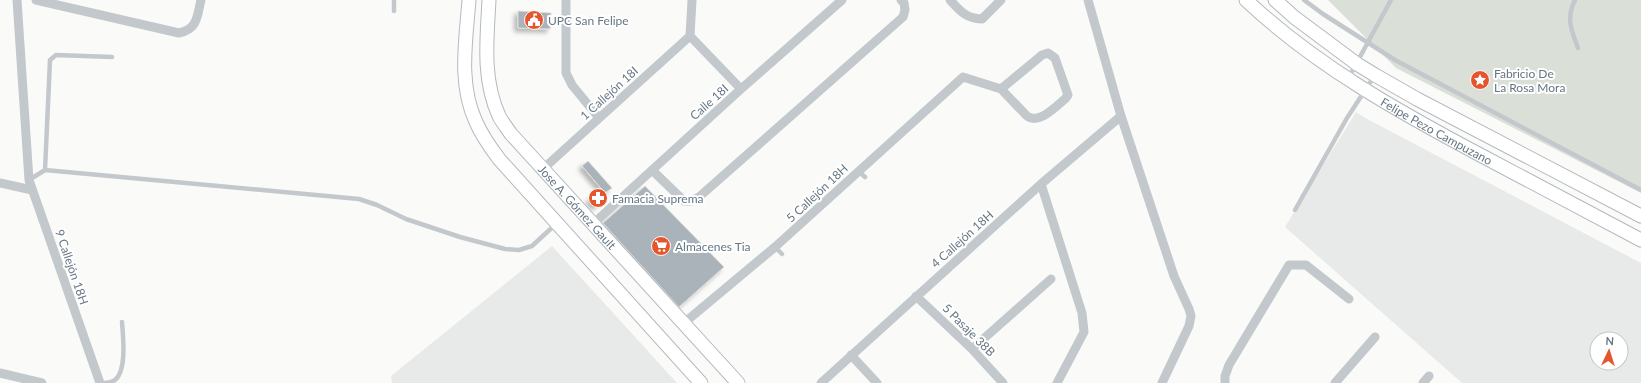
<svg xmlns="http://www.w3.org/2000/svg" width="1641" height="383" font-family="Lato,sans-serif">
	<defs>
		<filter id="shadow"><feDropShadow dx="-3.5" dy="3.5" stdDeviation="2" flood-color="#0004"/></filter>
	</defs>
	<rect width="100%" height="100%" fill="#fafaf8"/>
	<!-- built -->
	<path fill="#e8e9e9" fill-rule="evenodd" d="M 1356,112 L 1367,119 L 1641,263 L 1641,383 L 1462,383 L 1285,227 ZM 1597,339 L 1621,339 L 1621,363 L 1597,363 Z
		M 552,246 L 677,383 L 392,383 L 391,376 Z"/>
	<!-- green -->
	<path fill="#dadfd7" d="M 1328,0 L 1641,0 L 1641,193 L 1396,68 Z"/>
	<!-- building -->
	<path fill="#aab3b9" stroke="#dcdcda" filter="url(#shadow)" d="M 518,11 L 551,13 L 550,29 L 518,28 Z
		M 588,161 L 612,188 L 605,193 L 582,166 Z
		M 645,186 L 724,267 L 679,307 L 603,223 Z
		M 602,190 L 607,197 L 595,207 L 589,199 Z"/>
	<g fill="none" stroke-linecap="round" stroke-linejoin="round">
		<defs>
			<g id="secondary">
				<path d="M 469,0 C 466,40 458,84 476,122 C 482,136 490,147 499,159 L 701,383"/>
				<path id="s1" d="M 489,0 C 487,39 482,79 499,116 C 502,122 507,128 511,134 L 738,383"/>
				<path id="s2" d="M 1246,0 C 1316,66 1401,113 1486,158 C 1537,185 1589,212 1641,240"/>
				<path d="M 1275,0 L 1294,17 L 1357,64 L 1375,75 L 1417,99 L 1641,216"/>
			</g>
		</defs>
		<!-- secondary casing -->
		<use href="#secondary" stroke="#b3babf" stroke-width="15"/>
		<!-- service -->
		<path stroke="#c3c8cc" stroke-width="4.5" d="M 1304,0 L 1323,14 L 1395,60 L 1641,190
			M 1575,0 C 1566,18 1571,30 1578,48
			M 394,11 L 394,0
			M 1349,77 L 1391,0
			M 45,170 L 50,60 L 56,55 L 112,57
			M 858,171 L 865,177
			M 29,180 L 45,170 L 359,199 L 377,205 L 406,219 L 460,237 L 505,249 L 519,250 L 532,246 L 557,223
			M 1295,210 L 1347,118 L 1375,75
			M 775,247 L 782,254
			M 100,383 C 105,383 111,383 115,380 C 127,371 123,336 122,322"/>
		<!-- minor -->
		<path stroke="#c3c8cc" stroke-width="9" d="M 17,0 L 29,180 L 100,383
			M 36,0 L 179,33 C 198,29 197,16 201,0
			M 566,0 L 566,73 L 572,85 L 599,118
			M 692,0 L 690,36 L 741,89
			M 950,0 C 961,12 966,18 982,19 L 1001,0
			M 1088,0 L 1121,116 L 1174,276 L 1189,309 L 1191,316 L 1189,326 L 1162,383
			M 544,168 L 690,36
			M 652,170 L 684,201 L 691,201 L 699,197 L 903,17 L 905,10 L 904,3 L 901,0
			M 0,183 L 32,190
			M 1041,184 L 1082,313 L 1084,332 L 1057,383
			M 594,223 L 741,89 L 842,0
			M 916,296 L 972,349 L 1003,383
			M 684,323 L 775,247 L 963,77 L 1001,89 L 1027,116 C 1039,125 1056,106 1065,99 L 1068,95 L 1055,58 L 1048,53 L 1042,55 L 1001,89
			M 972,349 L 1051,279
			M 851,355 L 877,383
			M 0,373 L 42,383
			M 821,383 L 1041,184 L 1121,116
			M 1225,383 L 1225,376 L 1229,365 L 1289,265 L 1306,265 L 1349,299
			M 1335,383 L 1375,337
			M 1423,383 L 1429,376"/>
		<!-- secondary -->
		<use href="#secondary" stroke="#fff" stroke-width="13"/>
	</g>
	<!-- icons -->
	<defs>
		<symbol id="civic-disc" viewBox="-11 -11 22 22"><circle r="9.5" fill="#e4572e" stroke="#fff"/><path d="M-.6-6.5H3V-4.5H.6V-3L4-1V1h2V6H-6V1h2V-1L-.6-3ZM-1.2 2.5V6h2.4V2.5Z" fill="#fff"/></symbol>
		<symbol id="sight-disc" viewBox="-11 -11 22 22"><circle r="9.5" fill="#e4572e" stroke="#fff"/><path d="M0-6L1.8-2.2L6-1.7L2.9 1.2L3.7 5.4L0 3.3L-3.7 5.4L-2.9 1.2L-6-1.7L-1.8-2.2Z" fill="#fff"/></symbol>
		<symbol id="pharmacy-disc" viewBox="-11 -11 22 22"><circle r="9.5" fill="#e4572e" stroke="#fff"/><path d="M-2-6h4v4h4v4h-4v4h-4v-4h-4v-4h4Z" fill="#fff"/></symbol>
		<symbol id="supermarket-disc" viewBox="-11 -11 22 22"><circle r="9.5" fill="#e4572e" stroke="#fff"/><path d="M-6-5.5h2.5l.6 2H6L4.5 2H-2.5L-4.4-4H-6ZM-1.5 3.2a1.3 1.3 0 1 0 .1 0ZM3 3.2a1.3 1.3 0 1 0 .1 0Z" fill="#fff"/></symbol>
	</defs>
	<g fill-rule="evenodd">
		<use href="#civic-disc" x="523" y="9" width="22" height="22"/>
		<use href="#sight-disc" x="1469" y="69" width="22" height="22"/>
		<use href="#pharmacy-disc" x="587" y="187" width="22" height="22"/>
		<use href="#supermarket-disc" x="650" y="235" width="22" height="22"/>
	</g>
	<g text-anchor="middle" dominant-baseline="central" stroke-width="4" stroke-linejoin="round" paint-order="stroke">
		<!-- poi labels -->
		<g font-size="12" fill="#657683" stroke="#fff" text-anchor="start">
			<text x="548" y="20">UPC San Felipe</text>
			<text x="1494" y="73">Fabricio De<tspan x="1494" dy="14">La Rosa Mora</tspan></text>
			<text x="612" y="198">Famacia Suprema</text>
			<text x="675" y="246">Almacenes Tia</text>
		</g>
		<!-- street labels -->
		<g font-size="12" fill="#657683" stroke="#fff">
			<text transform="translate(609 93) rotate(-42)">1 Callejón 18I</text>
			<text transform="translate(709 102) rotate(-42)">Calle 18I</text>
			<text stroke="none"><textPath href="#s2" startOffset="232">Felipe Pezo Campuzano</textPath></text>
			<text transform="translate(817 193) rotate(-43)">5 Callejón 18H</text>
			<text stroke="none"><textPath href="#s1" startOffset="238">Jose A. Gómez Gault</textPath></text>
			<text transform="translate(962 239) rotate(-42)">4 Callejón 18H</text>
			<text transform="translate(72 267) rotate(71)">9 Callejón 18H</text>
			<text transform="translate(969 330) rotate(45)">5 Pasaje 38B</text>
		</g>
	</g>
	<!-- north arrow -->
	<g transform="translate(1609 351) rotate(4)"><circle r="19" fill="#ffffff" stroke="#c1c8cd"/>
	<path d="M0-3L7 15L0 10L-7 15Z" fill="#e4572e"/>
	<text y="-6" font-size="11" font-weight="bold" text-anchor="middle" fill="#657683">N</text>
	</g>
</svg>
